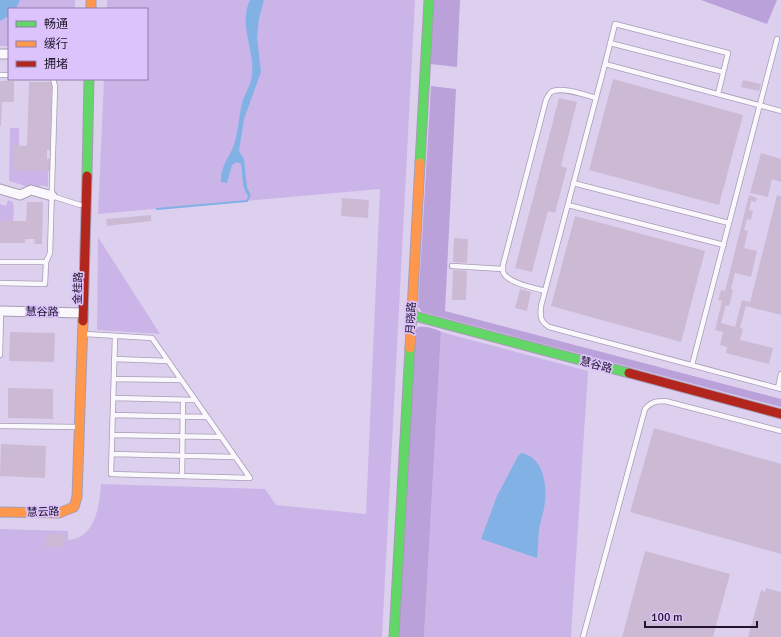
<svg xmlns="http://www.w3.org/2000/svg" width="781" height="637" font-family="Signika,'Noto Sans SC',sans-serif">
	<rect width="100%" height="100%" fill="#ddd0ef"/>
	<!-- green -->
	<path fill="#cbb5e8" d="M 0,0 L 75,0 L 75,9 L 9,9 L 9,46 L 0,46 Z
		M 107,0 L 415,0 L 382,637 L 0,637 L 0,529 L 68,531 L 68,540 C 96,538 99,506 101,484 L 265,489 L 276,505 L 366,514 L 380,189 L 98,214 L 104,79 L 147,79 L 147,9 L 107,9 Z
		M 10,128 L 19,128 L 19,146 L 48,171 L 48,187 L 41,185 L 39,190 L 9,181 Z
		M 8,200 L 13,202 L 14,210 L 13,221 L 0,221 L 0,204 L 6,206 Z
		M 98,237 L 160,334 L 97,330 Z
		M 441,332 L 588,371 L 571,637 L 424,637 Z"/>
	<!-- forest -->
	<path fill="#bba1da" d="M 433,0 L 460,0 L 457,67 L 430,64 Z
		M 701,0 L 777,0 L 767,24 Z
		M 431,86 L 456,89 L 445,311 L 781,399 L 781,407 L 422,312 L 418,307 Z
		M 418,327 C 425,326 435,328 441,332 L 424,637 L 397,637 L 413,332 Z"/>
	<!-- water -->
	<path fill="#81b1e5" d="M 0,0 L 20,0 L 16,9 L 9,9 L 9,16 L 0,21 Z
		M 250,0 L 264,0 L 259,18 L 257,38 L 261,72 L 244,119 L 239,151 L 244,159 L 247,187 L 251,196 L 249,197 C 241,188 243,175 241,164 L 237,162 L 232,165 L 227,183 L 221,182 C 220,167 229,158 234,145 C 238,133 239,116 242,103 C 245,93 251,85 252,75 C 255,49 238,25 250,0 Z
		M 521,453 C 545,457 548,489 544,508 C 543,515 540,522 539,530 C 538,539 538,549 537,558 L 481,539 L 497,496 L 518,456 Z"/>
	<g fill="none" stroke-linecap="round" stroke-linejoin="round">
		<!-- stream -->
		<path stroke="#81b1e5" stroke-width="2" d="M 157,209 L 247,201 L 249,197"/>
	</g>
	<!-- building -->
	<path fill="#ccbad5" d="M 613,79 L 743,115 L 719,205 L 589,170 Z
		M 743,80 L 761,84 L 759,91 L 741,87 Z
		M 0,81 L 14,81 L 14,102 L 2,102 L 1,126 L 0,126 Z
		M 29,82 L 52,82 L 50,150 L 47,150 L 47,159 L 52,159 L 51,171 L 13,170 L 14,145 L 27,146 Z
		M 559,98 L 577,102 L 561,166 L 567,168 L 555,213 L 548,211 L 532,272 L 515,268 Z
		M 761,153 L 781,159 L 781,182 L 772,179 L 768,197 L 750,193 Z
		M 749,195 L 757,198 L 756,202 L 751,201 L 749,210 L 753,211 L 751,220 L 747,219 L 744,230 L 748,231 L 744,248 L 757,251 L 751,277 L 735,273 L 731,289 L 733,290 L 729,306 L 726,305 L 721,323 L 735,327 L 742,300 L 750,302 L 777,195 L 781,196 L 781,315 L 746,306 L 740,328 L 743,329 L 740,340 L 773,348 L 769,364 L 726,353 L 727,347 L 720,345 L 723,332 L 715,330 L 722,301 L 718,300 L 721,290 L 725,291 Z
		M 342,198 L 369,200 L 368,218 L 341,216 Z
		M 27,202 L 43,202 L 42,244 L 34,244 L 35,239 L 25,239 L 25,243 L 0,243 L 0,221 L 26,221 Z
		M 151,215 L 151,221 L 107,226 L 106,219 Z
		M 575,216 L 705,251 L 681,342 L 551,306 Z
		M 454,238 L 468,239 L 467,263 L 453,262 Z
		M 453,270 L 467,271 L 466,300 L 452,300 Z
		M 520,289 L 531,292 L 527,311 L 515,308 Z
		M 10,332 L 55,333 L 54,362 L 9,361 Z
		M 8,388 L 53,389 L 53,419 L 8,418 Z
		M 654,428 L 781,464 L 781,554 L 630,512 Z
		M 1,444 L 46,446 L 45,478 L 0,476 Z
		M 45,534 L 65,535 L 64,547 L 45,547 Z
		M 645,551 L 730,574 L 713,637 L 622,637 Z
		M 766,588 L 781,592 L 781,637 L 748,637 L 761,590 L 765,592 Z"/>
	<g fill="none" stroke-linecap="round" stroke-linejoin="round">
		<defs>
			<path id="lane" d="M 610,43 L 723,72
				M 605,64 L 615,24 L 728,53 L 718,94
				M 0,75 L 9,75
				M 781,111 L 605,64 L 541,306 C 540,317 540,321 549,327 L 781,389
				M 573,183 L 729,223
				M 52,196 L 80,205
				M 568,205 L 724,245
				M 0,262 L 46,262
				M 452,266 L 503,269
				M 0,283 L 45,284 L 46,262 L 50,253 L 55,86 L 53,79
				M 545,291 C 535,288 507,283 503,272 C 503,271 503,266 503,265 L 546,100 C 547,98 549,94 551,92 C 561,86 585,95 596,98
				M 85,334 L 152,338 L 250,478 L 111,474 L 115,336
				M 0,355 L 1,311
				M 114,359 L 168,361
				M 692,365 L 777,39
				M 114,379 L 181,380
				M 778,388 L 781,374
				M 113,398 L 195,400
				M 113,415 L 207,417
				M 0,426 L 78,427
				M 113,435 L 221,437
				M 112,454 L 235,457
				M 182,476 L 183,400
				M 583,637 L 645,409 C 651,402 656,401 665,401 L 781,431"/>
			<path id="street" d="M 0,54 L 9,54
				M 0,189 L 20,195 L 31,190 L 52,196
				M 0,311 L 83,313"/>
			<path id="fast" d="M 420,163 L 429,0
				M 87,176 L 89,79
				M 411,315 L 629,373
				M 394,637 L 410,348"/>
			<path id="slow" d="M 91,0 L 91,9
				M 410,348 L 420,163
				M 0,512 L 59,513 L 74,507 L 77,497 L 83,321"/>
			<path id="jam" d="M 83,321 L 87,176
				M 629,373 L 781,414"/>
		</defs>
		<!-- lane casing -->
		<use href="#lane" stroke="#a79db4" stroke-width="6"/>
		<!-- street casing -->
		<use href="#street" stroke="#a79db4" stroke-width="11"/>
		<!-- fast casing -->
		<use href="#fast" stroke="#a79db4" stroke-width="11"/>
		<!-- slow casing -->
		<use href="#slow" stroke="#a79db4" stroke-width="11"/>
		<!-- jam casing -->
		<use href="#jam" stroke="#a79db4" stroke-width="11"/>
		<!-- lane -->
		<use href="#lane" stroke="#faf8fd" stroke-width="4.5"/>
		<!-- street -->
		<use href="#street" stroke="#faf8fd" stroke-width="9"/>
		<!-- fast -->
		<use href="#fast" stroke="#63d668" stroke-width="9"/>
		<!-- slow -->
		<use href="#slow" stroke="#ff974d" stroke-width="9"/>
		<!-- jam -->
		<use href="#jam" stroke="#b3261e" stroke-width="9"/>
	</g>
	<g text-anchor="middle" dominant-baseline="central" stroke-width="3.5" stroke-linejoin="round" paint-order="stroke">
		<!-- street labels -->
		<g font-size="11" fill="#20162b" stroke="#dcc3fc">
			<text transform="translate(78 288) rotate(-88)">金桂路</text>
			<text transform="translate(42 312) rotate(1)">慧谷路</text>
			<text transform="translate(411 318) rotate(-87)">月晓路</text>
			<text transform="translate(596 365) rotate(15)">慧谷路</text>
			<text transform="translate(43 512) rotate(-2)">慧云路</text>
		</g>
	</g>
	<!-- legend -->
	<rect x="8" y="8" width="140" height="72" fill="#dcc3fc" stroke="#917ea8"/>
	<rect x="16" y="21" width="20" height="6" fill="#63d668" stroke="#917ea8"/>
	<text x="44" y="28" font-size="12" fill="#20162b">畅通</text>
	<rect x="16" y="41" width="20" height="6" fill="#ff974d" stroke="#917ea8"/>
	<text x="44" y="48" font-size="12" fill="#20162b">缓行</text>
	<rect x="16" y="61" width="20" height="6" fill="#b3261e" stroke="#917ea8"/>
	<text x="44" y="68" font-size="12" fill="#20162b">拥堵</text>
	<!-- scale -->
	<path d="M645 621v6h112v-6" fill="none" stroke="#20162b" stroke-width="2"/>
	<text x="651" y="621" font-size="12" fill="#20162b" stroke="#dcc3fc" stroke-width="3" paint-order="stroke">100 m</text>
</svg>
